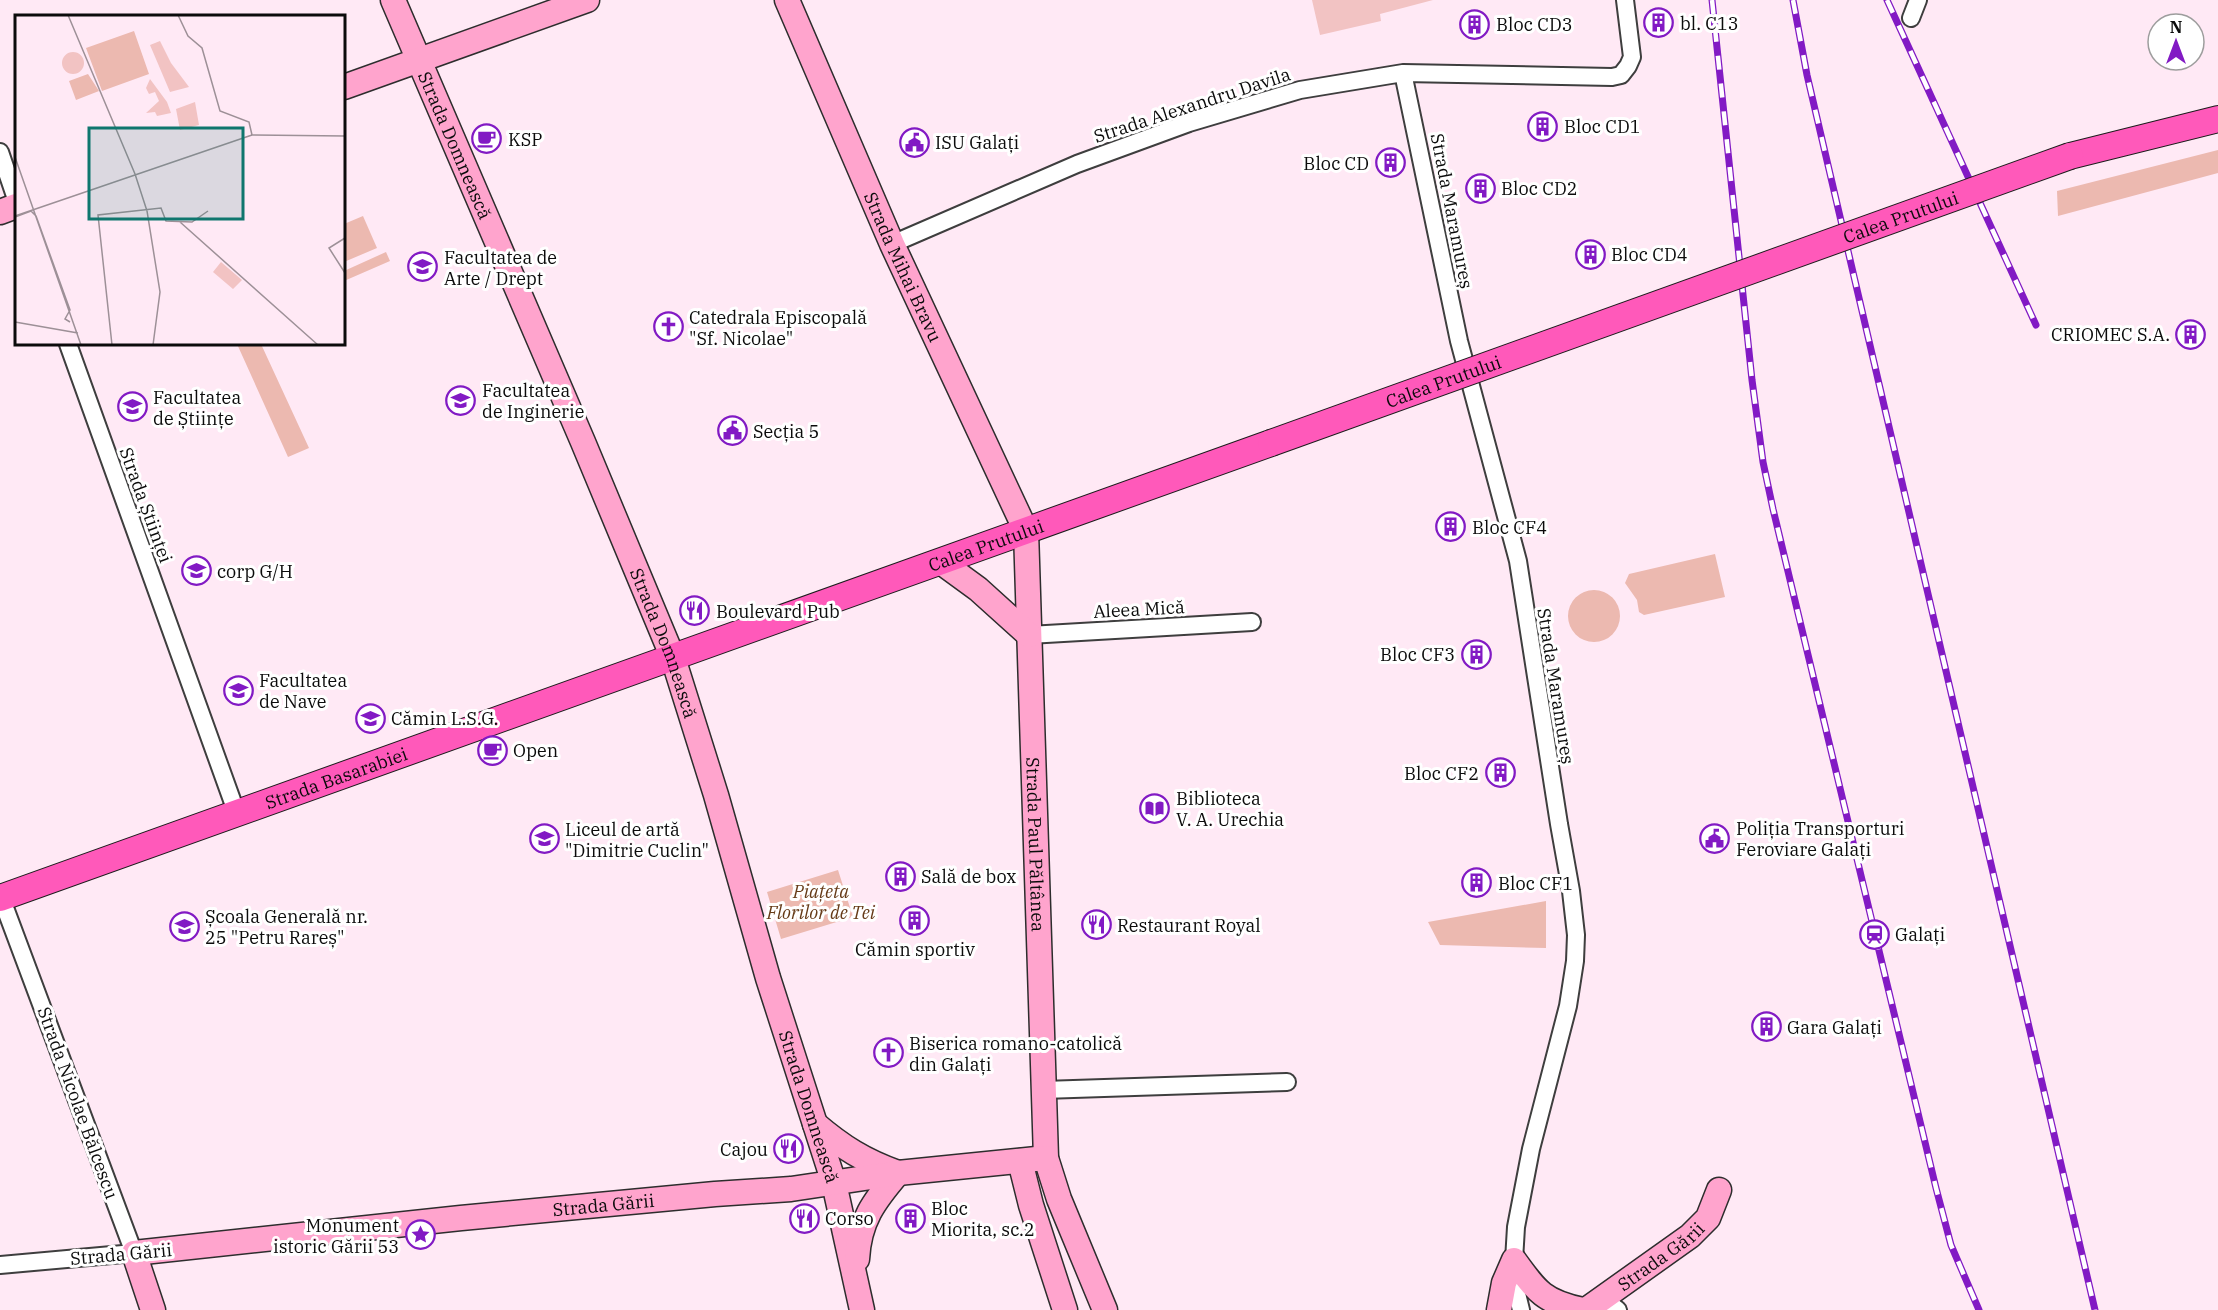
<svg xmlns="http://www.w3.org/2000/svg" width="2218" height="1310" font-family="'IBM Plex Serif',serif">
	<rect width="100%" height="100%" fill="#ffe9f5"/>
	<!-- green -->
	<path fill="#ecb9b0" d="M 2218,150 L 2218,173 L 2058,216 L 2057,191 Z
		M 363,216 L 377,248 L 344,262 L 344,224 Z
		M 386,252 L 390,261 L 344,281 L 344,271 Z
		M 237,344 L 261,344 L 309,448 L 288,457 Z
		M 1715,554 L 1725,597 L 1644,615 L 1639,612 L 1637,600 L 1625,583 L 1629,574 Z
		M1568 616a26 26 0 1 1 52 0a26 26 0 1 1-52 0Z
		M 838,870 L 853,917 L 781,939 L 767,892 Z
		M 1546,901 L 1546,948 L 1440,945 L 1428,922 Z"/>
	<!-- pitch -->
	<path fill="#f2c3c3" d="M 1312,0 L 1433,0 L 1380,14 L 1381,21 L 1320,35 Z"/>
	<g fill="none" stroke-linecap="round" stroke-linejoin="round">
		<defs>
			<path id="street" d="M 1911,18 L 1918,0
				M 1403,73 L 1459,341 L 1518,561 L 1559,824 L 1571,891 L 1576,935 L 1575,961 L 1568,1006 L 1531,1149 L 1516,1227 L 1513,1277 L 1521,1310
				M 0,152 L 16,199
				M 892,244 L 1077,164 L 1189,123 L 1300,90 L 1403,73 L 1612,77 L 1621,75 L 1628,66 L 1632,57 L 1625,0
				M 68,344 L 237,814
				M 1029,635 L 1252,622
				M 1043,1090 L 1287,1082
				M 0,1265 L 134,1253 L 1,897
				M 1603,1298 L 1618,1310"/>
			<g id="secondary">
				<path id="s1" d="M 393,0 L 583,442 L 673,658 L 716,795 L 768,978 L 834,1183 L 862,1310"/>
				<path id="s2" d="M 787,0 L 892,244 L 1026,531 L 1046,1158 L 1059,1199 L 1105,1310"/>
				<path d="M 344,87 L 587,0"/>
				<path d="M 0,212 L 16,206"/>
				<path d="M 941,562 L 978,589 L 1029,635"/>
				<path d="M 815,1124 C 842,1147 864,1161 898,1173"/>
				<path d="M 1020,1161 L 1031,1205 L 1065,1310"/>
				<path d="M 857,1259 C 859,1221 874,1201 898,1173"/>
				<path id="s3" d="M 153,1310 L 134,1253 L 461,1218 L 715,1194 L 791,1189 L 898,1173 L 1046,1158"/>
				<path d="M 1499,1310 L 1504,1283 L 1514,1260 C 1537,1292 1544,1302 1583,1310"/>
				<path id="s4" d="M 1586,1310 L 1690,1236 L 1708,1218 L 1719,1190"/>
			</g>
			<g id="primary">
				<path d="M 2070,156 L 2218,119"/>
				<path id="s5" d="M 0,898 L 1271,443"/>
			</g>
		</defs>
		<!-- street casing -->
		<use href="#street" stroke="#3e3e3e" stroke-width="20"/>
		<!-- secondary casing -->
		<use href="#secondary" stroke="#2d2d2d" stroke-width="27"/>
		<!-- primary casing -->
		<use href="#primary" stroke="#1c1c1c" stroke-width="28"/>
		<!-- street -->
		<use href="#street" stroke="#fff" stroke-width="16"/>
		<!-- secondary -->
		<use href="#secondary" stroke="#ffa4cd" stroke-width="24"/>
		<!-- primary -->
		<use href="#primary" stroke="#ff59ba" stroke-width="26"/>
		<defs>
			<path id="rail" d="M 1712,0 L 1752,380 L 1763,462 L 1773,509 L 1936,1188 L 1951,1245 L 1979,1310
				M 1793,0 L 1807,75 L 2095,1310
				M 1887,0 L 2036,325"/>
		</defs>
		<!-- rail casing -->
		<use href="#rail" stroke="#821ac4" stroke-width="7"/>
		<!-- rail -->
		<use href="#rail" stroke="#fff" stroke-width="4.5" stroke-dasharray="14" stroke-linecap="butt"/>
		<defs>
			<g id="primary-bridge">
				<path id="s6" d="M 1271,443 L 2070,156"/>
			</g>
		</defs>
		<!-- primary-bridge casing -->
		<use href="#primary-bridge" stroke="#1c1c1c" stroke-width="28" stroke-linecap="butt"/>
		<!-- primary-bridge -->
		<use href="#primary-bridge" stroke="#ff59ba" stroke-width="26"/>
	</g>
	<!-- icons -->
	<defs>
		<symbol id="building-ring" viewBox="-11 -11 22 22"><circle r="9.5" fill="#fff" stroke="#821ac4" stroke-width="1.5"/><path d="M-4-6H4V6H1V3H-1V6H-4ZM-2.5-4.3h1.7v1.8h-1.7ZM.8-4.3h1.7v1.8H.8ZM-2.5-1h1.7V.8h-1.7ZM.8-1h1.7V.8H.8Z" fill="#821ac4"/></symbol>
		<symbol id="cafe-ring" viewBox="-11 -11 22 22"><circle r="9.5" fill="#fff" stroke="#821ac4" stroke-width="1.5"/><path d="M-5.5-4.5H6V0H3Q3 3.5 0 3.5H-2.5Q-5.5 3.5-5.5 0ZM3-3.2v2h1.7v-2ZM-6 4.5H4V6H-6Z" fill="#821ac4"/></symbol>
		<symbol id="civic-ring" viewBox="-11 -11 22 22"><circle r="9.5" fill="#fff" stroke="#821ac4" stroke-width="1.5"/><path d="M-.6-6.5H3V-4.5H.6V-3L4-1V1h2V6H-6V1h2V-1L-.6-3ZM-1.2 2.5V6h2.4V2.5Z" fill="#821ac4"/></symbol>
		<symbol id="university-ring" viewBox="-11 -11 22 22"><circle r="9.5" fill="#fff" stroke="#821ac4" stroke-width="1.5"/><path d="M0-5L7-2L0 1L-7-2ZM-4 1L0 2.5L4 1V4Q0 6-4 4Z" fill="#821ac4"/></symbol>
		<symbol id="church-ring" viewBox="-11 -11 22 22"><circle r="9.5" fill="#fff" stroke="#821ac4" stroke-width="1.5"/><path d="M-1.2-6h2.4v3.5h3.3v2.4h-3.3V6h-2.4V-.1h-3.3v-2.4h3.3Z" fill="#821ac4"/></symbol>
		<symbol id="restaurant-ring" viewBox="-11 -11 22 22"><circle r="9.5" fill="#fff" stroke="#821ac4" stroke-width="1.5"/><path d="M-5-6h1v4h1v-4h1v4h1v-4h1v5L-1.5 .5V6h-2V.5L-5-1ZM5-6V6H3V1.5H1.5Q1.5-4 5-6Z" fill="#821ac4"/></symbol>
		<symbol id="library-ring" viewBox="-11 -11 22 22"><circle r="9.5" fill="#fff" stroke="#821ac4" stroke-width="1.5"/><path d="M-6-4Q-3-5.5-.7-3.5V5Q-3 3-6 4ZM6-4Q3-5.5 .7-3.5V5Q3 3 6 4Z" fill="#821ac4"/></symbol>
		<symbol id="school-ring" viewBox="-11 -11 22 22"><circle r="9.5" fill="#fff" stroke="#821ac4" stroke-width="1.5"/><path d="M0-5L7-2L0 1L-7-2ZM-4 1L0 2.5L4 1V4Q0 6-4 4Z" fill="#821ac4"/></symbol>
		<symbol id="station-ring" viewBox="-11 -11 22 22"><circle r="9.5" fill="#fff" stroke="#821ac4" stroke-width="1.5"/><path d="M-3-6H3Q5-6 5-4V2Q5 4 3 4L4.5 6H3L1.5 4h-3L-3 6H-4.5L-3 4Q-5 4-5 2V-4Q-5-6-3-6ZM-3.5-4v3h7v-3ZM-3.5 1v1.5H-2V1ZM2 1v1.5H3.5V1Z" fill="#821ac4"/></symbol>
		<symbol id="sight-ring" viewBox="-11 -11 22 22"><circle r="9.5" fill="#fff" stroke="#821ac4" stroke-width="1.5"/><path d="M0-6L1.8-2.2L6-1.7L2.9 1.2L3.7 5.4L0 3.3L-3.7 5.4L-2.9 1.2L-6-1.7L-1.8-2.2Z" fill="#821ac4"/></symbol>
	</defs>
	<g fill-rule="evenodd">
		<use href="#building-ring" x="1642" y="6" width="33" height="33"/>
		<use href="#building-ring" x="1458" y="8" width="33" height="33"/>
		<use href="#building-ring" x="1526" y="110" width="33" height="33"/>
		<use href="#cafe-ring" x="470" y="122" width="33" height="33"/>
		<use href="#civic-ring" x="898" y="126" width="33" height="33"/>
		<use href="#building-ring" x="1374" y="146" width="33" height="33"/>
		<use href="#building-ring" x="1464" y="172" width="33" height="33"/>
		<use href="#building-ring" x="1574" y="238" width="33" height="33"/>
		<use href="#university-ring" x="406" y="250" width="33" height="33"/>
		<use href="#church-ring" x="652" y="310" width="33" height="33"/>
		<use href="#building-ring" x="2174" y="318" width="33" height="33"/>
		<use href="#university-ring" x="444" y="384" width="33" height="33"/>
		<use href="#university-ring" x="116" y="390" width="33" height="33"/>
		<use href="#civic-ring" x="716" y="414" width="33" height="33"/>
		<use href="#building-ring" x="1434" y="510" width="33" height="33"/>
		<use href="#university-ring" x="180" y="554" width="33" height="33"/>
		<use href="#restaurant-ring" x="678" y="594" width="33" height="33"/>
		<use href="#building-ring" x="1460" y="638" width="33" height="33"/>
		<use href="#university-ring" x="222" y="674" width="33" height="33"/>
		<use href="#university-ring" x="354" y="702" width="33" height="33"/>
		<use href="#cafe-ring" x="476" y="734" width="33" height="33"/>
		<use href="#building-ring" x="1484" y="756" width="33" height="33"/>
		<use href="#library-ring" x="1138" y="792" width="33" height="33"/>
		<use href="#civic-ring" x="1698" y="822" width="33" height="33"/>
		<use href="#university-ring" x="528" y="822" width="33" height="33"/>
		<use href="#building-ring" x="884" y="860" width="33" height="33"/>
		<use href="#building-ring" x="1460" y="866" width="33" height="33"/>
		<use href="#building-ring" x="898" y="904" width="33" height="33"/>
		<use href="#restaurant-ring" x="1080" y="908" width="33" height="33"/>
		<use href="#school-ring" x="168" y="910" width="33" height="33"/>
		<use href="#station-ring" x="1858" y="918" width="33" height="33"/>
		<use href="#building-ring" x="1750" y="1010" width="33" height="33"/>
		<use href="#church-ring" x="872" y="1036" width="33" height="33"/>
		<use href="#restaurant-ring" x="772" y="1132" width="33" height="33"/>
		<use href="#restaurant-ring" x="788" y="1202" width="33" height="33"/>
		<use href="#building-ring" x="894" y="1202" width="33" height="33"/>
		<use href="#sight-ring" x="404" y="1218" width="33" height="33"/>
	</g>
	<g text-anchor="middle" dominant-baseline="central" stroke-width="6" stroke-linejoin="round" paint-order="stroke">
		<!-- poi labels -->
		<g font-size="18" fill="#0b0b0b" stroke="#fff" text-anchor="start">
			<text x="1680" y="23">bl. C13</text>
			<text x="1496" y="24">Bloc CD3</text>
			<text x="1564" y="126">Bloc CD1</text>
			<text x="508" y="139">KSP</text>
			<text x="935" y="142">ISU Galați</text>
			<text x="1369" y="163" text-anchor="end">Bloc CD</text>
			<text x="1501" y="188">Bloc CD2</text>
			<text x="1611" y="254">Bloc CD4</text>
			<text x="444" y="257">Facultatea de<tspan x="444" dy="21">Arte / Drept</tspan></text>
			<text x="689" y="317">Catedrala Episcopală<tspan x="689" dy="21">"Sf. Nicolae"</tspan></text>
			<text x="2170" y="334" text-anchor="end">CRIOMEC S.A.</text>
			<text x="482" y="390">Facultatea<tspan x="482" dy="21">de Inginerie</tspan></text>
			<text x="153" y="397">Facultatea<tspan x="153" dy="21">de Științe</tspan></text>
			<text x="753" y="431">Secția 5</text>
			<text x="1472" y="527">Bloc CF4</text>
			<text x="217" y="571">corp G/H</text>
			<text x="716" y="611">Boulevard Pub</text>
			<text x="1455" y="654" text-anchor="end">Bloc CF3</text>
			<text x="259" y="680">Facultatea<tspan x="259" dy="21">de Nave</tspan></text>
			<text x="391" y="718">Cămin L.S.G.</text>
			<text x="513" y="750">Open</text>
			<text x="1479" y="773" text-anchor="end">Bloc CF2</text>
			<text x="1176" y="798">Biblioteca<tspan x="1176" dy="21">V. A. Urechia</tspan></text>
			<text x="1736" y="828">Poliția Transporturi<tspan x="1736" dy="21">Feroviare Galați</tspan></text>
			<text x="565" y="829">Liceul de artă<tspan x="565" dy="21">"Dimitrie Cuclin"</tspan></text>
			<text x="921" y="876">Sală de box</text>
			<text x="1498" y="883">Bloc CF1</text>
			<text x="205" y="916">Școala Generală nr.<tspan x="205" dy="21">25 "Petru Rareș"</tspan></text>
			<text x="1117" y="925">Restaurant Royal</text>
			<text x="1895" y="934">Galați</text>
			<text x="915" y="949" text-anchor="middle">Cămin sportiv</text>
			<text x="1787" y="1027">Gara Galați</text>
			<text x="909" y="1043">Biserica romano-catolică<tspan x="909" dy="21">din Galați</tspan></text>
			<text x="768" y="1149" text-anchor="end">Cajou</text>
			<text x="931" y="1208">Bloc<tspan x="931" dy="21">Miorita, sc.2</tspan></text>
			<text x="825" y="1218">Corso</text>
			<text x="399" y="1225" text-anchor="end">Monument<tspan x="399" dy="21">istoric Gării 53</tspan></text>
		</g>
		<!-- street labels -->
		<g font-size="18" fill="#0b0b0b" stroke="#fff">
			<text transform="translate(1192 105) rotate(-18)">Strada Alexandru Davila</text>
			<text stroke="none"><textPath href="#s1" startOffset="158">Strada Domnească</textPath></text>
			<text transform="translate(1452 211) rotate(79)">Strada Maramureș</text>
			<text stroke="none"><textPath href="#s6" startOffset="669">Calea Prutului</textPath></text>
			<text stroke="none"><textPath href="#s2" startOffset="291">Strada Mihai Bravu</textPath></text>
			<text stroke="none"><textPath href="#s6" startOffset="183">Calea Prutului</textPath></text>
			<text transform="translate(146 505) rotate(70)">Strada Științei</text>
			<text stroke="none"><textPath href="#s5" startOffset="1047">Calea Prutului</textPath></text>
			<text transform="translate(1139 609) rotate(-3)">Aleea Mică</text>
			<text stroke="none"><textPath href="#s1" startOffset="698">Strada Domnească</textPath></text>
			<text transform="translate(1556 686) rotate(81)">Strada Maramureș</text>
			<text stroke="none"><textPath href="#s5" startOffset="357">Strada Basarabiei</textPath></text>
			<text stroke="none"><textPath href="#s2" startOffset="896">Strada Paul Păltânea</textPath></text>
			<text transform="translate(78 1103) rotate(70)">Strada Nicolae Bălcescu</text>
			<text stroke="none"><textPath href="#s1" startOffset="1184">Strada Domnească</textPath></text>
			<text stroke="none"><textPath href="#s3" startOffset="532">Strada Gării</textPath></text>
			<text transform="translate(121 1254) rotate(-5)">Strada Gării</text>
			<text stroke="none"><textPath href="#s4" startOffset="92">Strada Gării</textPath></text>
		</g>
		<!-- park labels -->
		<g font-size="18" font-style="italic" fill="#663b18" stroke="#fff">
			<text x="821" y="891">Piațeta<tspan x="821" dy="21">Florilor de Tei</tspan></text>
		</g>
	</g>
	<!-- overview -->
	<g transform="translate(15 15)">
		<rect width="330" height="330" fill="#ffe9f5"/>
		<path d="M 119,16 L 134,59 L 87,76 L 71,33 ZM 73,59 L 84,76 L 61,85 L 54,66 Z" fill="#ecb9b0"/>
		<path d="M 145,26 L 156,48 L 174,72 L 155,77 L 135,30 ZM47 48a11 11 0 1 1 22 0a11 11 0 1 1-22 0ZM 135,64 L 152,87 L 156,98 L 142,101 L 140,97 L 131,98 L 144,86 L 140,77 L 134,79 L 131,73 ZM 180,87 L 184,110 L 165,115 L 161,94 ZM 206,247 L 227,265 L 218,274 L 198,257 Z" fill="#f2c3c3"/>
		<path fill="none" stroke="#9d9097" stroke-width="1.5" d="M 53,0 L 120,159 L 132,196 L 145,277 L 138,330M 163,0 L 173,21 L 187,33 L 205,96 L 234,107 L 237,120 L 330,121M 0,142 L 66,330M 0,201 L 237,120M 0,202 L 16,196 L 21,201 L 55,295 L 50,304 L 55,307M 165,207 L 303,330M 330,223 L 314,233 L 330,258M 0,307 L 63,318M 97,330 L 83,200 L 146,193 L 151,206 L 177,207 L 193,196"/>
		<path fill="#0f766e" fill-opacity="0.15" stroke="#0f766e" stroke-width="3" d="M 74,113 L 228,113 L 228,204 L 74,204 Z"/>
		<rect width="330" height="330" fill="none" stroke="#0b0b0b" stroke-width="3"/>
	</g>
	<!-- north arrow -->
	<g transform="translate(2176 42)"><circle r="28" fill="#ffffff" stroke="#9d9d9d" stroke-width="1.5"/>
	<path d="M0-4.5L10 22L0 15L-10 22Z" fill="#821ac4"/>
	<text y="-9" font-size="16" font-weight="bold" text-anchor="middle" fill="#0b0b0b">N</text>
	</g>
</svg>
